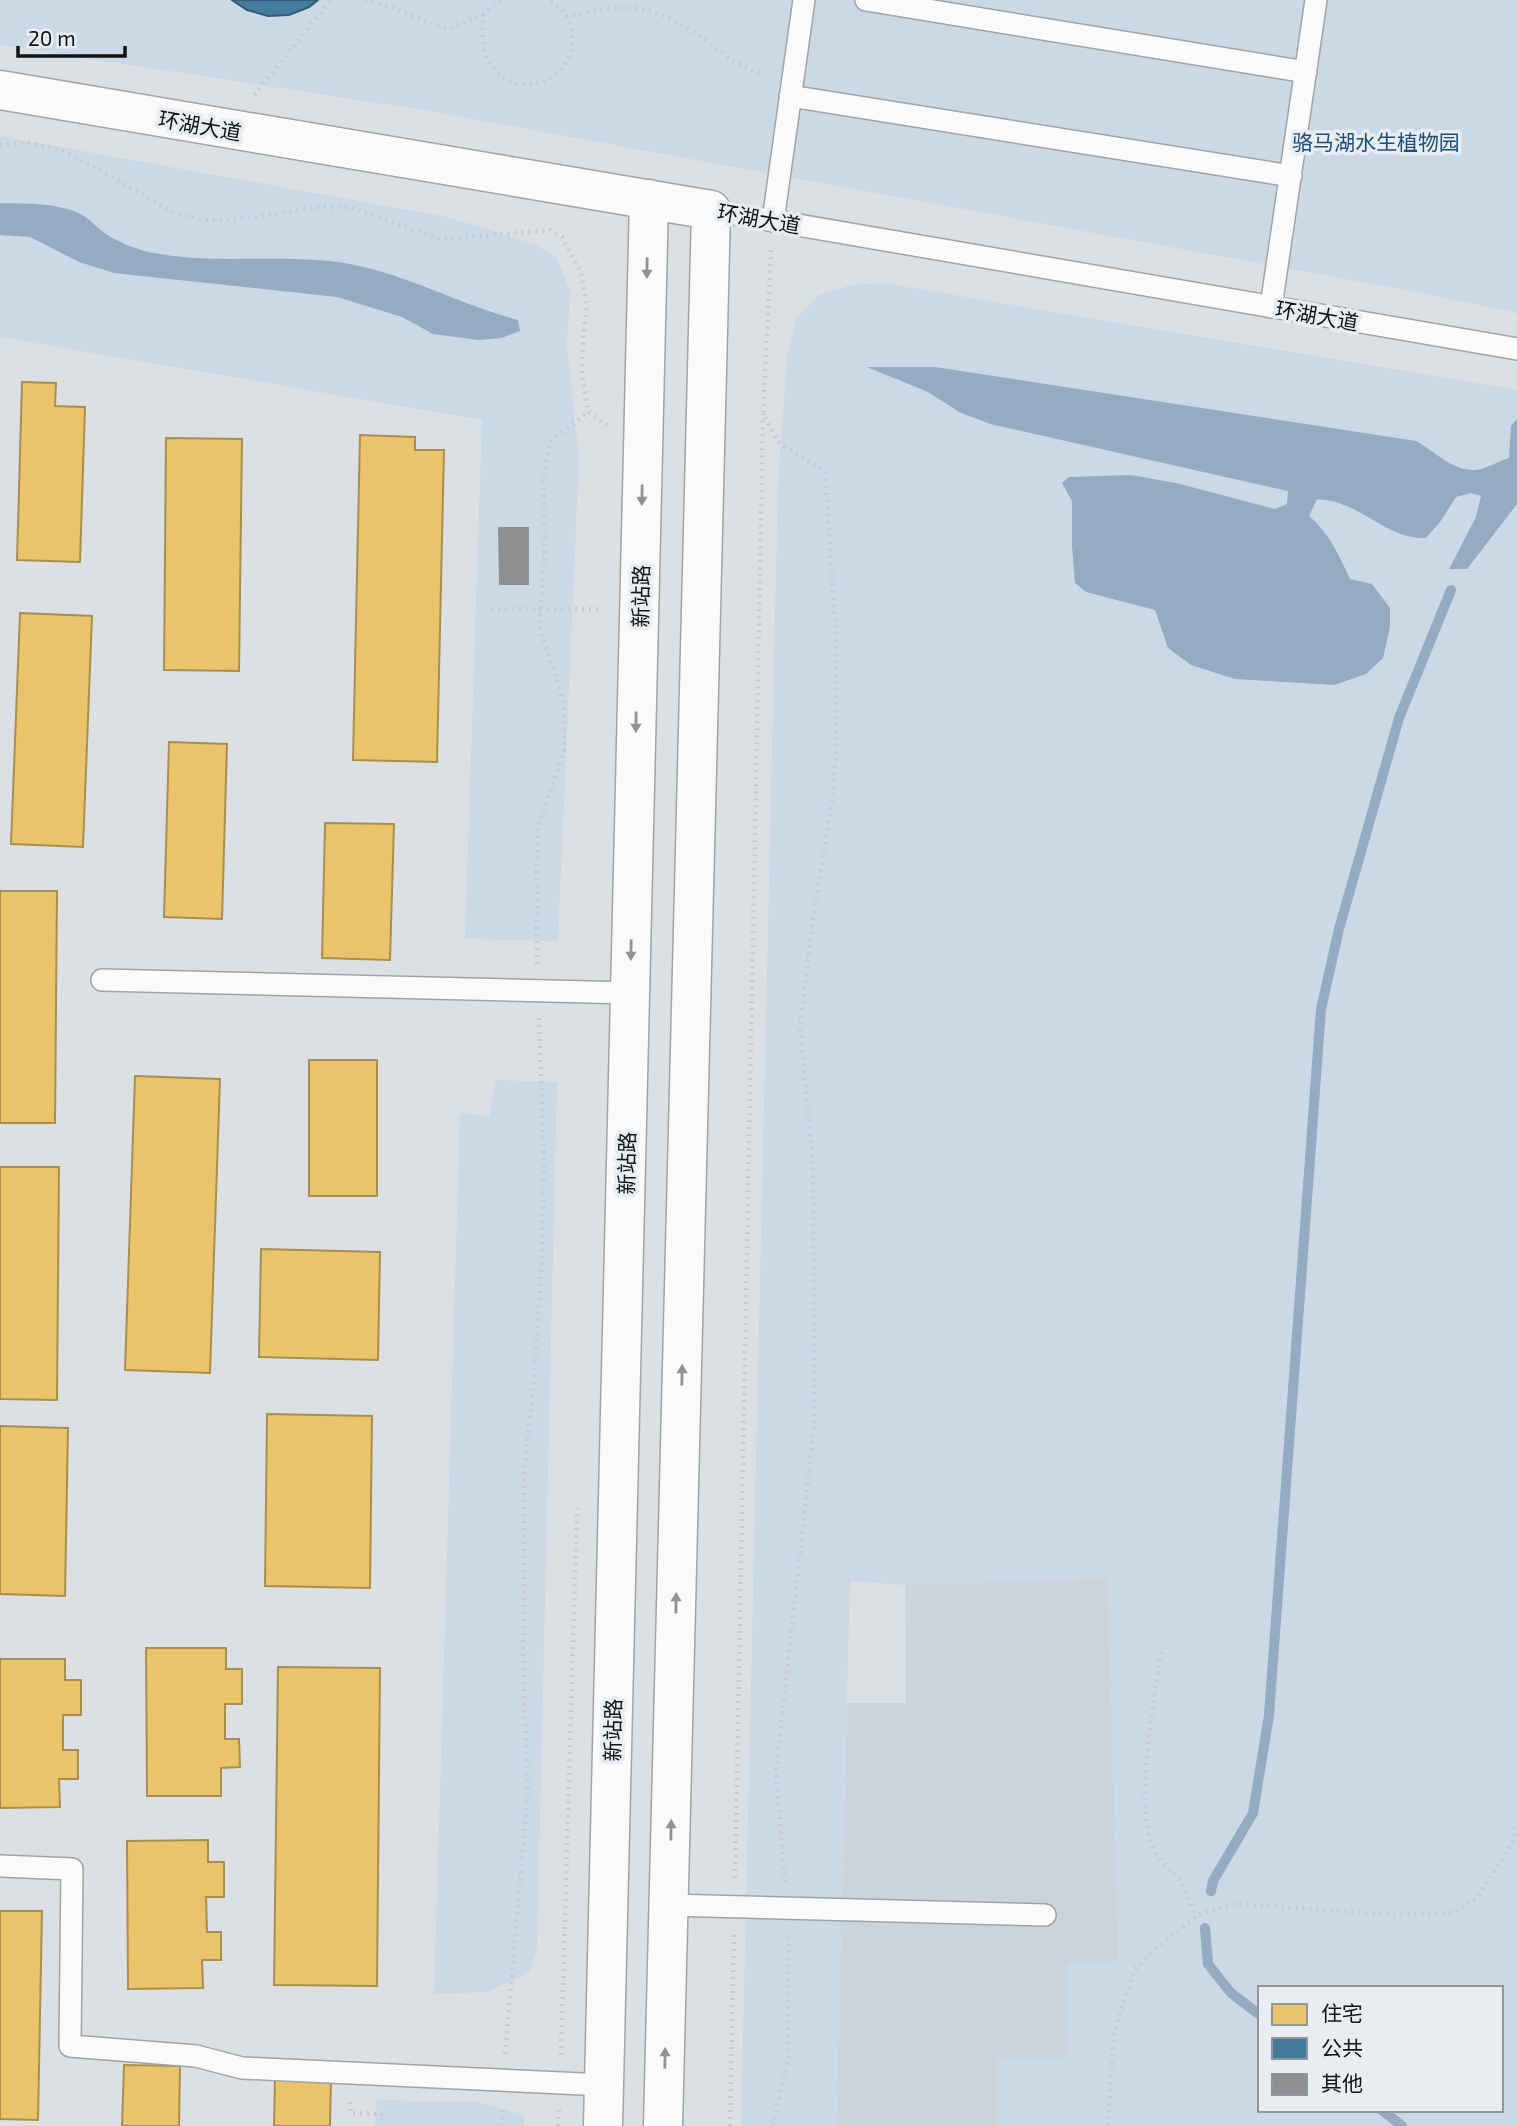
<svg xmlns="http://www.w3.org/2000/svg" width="1517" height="2126" font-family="'Exo 2','Noto Sans SC',sans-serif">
	<rect width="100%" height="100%" fill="#dde0e3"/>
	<!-- built -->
	<path fill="#ccd4db" d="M 1108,1578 L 1119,1961 L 1068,2059 L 997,2059 L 997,2126 L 836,2126 L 847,1703 L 906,1703 L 905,1585 Z"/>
	<!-- green -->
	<path fill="#cbd8e5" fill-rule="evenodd" d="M 0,0 L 1517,0 L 1517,313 L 1416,292 L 423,110 L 0,45 Z
		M 0,136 L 447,217 L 535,244 L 557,258 L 570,290 L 567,344 L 579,459 L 558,941 L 465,939 L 482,420 L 0,337 Z
		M 883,283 L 1517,390 L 1517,2126 L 997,2126 L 997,2059 L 1068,2058 L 1067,1963 L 1119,1961 L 1108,1578 L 905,1585 L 850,1581 L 836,2126 L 741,2126 L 778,482 L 787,357 L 796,319 L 817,296 L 851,285 ZM 1260,1988 L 1501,1988 L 1501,2110 L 1260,2110 Z
		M 496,1080 L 557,1082 L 537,1948 L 529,1973 L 487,1992 L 434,1994 L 460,1113 L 489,1116 Z
		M 377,2099 L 428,2102 L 475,2101 L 524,2115 L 524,2126 L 375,2126 Z"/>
	<!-- water -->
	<path fill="#94abc2" d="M 0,203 C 27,204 60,202 84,216 C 93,222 100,231 109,236 C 121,243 140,251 154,253 C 212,264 271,255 330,261 C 396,268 454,303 518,320 L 520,331 L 501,338 L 479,340 L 433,334 L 402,317 L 337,297 L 114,273 L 79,262 L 30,237 L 0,235 Z
		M 867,367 L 935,367 L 1416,441 C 1436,452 1452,471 1476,470 C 1486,469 1499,461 1509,458 L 1511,426 L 1517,419 L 1517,504 L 1467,569 L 1449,569 L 1476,517 L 1481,496 L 1471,493 L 1456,497 L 1440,522 L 1426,538 C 1393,539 1373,516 1344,505 C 1336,501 1326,500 1317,499 L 1309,516 C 1329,533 1339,555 1350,579 L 1372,584 L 1390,608 L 1390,627 L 1383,658 L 1366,674 L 1334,685 L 1235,679 L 1191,665 L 1168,648 L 1155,610 L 1086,592 L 1075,583 L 1072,546 L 1072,501 L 1062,483 L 1069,477 L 1131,475 L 1176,483 L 1275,509 L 1287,504 L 1288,491 L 990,424 L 959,412 L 928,392 Z"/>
	<!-- homes -->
	<path fill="#e9c46a" stroke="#a88f50" stroke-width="2" d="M 22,382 L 56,383 L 55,406 L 85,407 L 80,562 L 17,560 Z
		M 360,435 L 415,437 L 415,450 L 444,450 L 437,762 L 353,760 Z
		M 166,438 L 242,439 L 239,671 L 164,670 Z
		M 20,613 L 92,616 L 83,847 L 11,844 Z
		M 169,742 L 227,744 L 222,919 L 164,917 Z
		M 325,823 L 394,824 L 390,960 L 322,958 Z
		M 0,891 L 57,891 L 55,1123 L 0,1123 Z
		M 309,1060 L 377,1060 L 377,1196 L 309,1196 Z
		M 135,1076 L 220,1079 L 210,1373 L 125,1370 Z
		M 0,1167 L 59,1167 L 57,1400 L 0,1399 Z
		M 261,1249 L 380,1252 L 378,1360 L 259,1357 Z
		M 267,1414 L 372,1416 L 370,1588 L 265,1586 Z
		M 0,1426 L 68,1428 L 65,1596 L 0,1594 Z
		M 146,1648 L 226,1648 L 226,1669 L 242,1669 L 242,1704 L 225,1704 L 225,1739 L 239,1739 L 240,1767 L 221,1768 L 221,1796 L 147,1796 Z
		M 0,1659 L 65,1659 L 65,1680 L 81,1680 L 81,1715 L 63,1715 L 63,1750 L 78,1750 L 78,1779 L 59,1779 L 60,1807 L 0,1808 Z
		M 278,1667 L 380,1668 L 377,1986 L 274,1985 Z
		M 208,1840 L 208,1862 L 224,1862 L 224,1897 L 206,1897 L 207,1932 L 221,1932 L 221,1960 L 202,1960 L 203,1988 L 128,1989 L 127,1841 Z
		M 0,1911 L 42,1911 L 38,2120 L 0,2119 Z
		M 124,2065 L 180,2066 L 179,2126 L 122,2126 Z
		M 275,2078 L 331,2079 L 330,2126 L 274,2126 Z"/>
	<!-- public -->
	<path fill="#457b9d" stroke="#355c74" stroke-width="2" d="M 232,0 L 318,0 L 309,7 L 289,15 L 268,16 L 247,10 Z"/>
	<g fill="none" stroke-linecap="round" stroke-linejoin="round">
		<!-- stream -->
		<path stroke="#94abc2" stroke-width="10" d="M 1211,1891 L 1213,1881 L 1253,1813 L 1269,1715 L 1321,1009 L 1339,929 L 1399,718 L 1451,590
			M 1205,1928 L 1208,1964 L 1231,1993 L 1260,2015
			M 1382,2110 L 1402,2126"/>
	</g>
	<!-- building -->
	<path fill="#8d8f91" d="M 498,527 L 529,527 L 529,585 L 499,585 Z"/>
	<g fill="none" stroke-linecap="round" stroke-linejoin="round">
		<defs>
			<path id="lane" d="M 866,0 L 1306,72
				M 790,96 L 1291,176
				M 711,210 L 1517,349
				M 773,221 L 804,0
				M 1271,307 L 1316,0
				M 102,980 L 630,993
				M 0,1866 L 72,1869 L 70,2046 L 196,2056 L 242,2068 L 604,2085
				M 669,1905 L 1045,1915"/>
			<path id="secondary" d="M 0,90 L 711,210 L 663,2126
				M 603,2126 L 649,199"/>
		</defs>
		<!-- lane casing -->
		<use href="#lane" stroke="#a1a4a5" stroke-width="24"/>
		<!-- secondary casing -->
		<use href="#secondary" stroke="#a1a4a5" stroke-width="41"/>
		<!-- path -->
		<path stroke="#c9cbcb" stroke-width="4.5" stroke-dasharray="2 5" stroke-linecap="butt" d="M 365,0 L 393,8 L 448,30 L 483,14 L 500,0
			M 483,14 C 483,29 481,48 489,62 C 514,107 583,79 571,28 C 568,16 559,5 547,0
			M 566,17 C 631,1 653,3 709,43 C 730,58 740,67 765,75
			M 254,95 L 331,0
			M 0,145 L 28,143 L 62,150 L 118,180 L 174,213 L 205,220 L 239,219 L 321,207 L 352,208 L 440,239 L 550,230 L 562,237 L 581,273 L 587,305 L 583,337 L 582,373 L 588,412 L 608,426
			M 771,250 L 763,413 L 778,442 L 825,471 L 836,631 L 836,751 L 832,803 L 814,910 L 800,1027 L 813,1164 L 814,1427 L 776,1770 L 785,1882
			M 491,609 L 603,609
			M 537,964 L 537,831 L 565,747 L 563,699 L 539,627 L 545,550 L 543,479 L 550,442 L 588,412
			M 1161,1652 C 1154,1702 1135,1798 1152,1845 C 1159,1863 1176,1872 1185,1888 C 1189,1897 1192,1908 1195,1918
			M 735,1878 L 763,414
			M 505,2054 L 528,1791 L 523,1668 L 524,1476 L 533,1390 L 541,1277 L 544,1167 L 539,1018
			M 561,2055 L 577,1508
			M 350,2102 L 350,2113 L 383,2114 L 382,2126
			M 502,2126 L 503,2108
			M 558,2126 L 559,2109
			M 730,2126 L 734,1933
			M 773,2126 L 788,2059 L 789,1936
			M 1108,2126 L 1114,2031 L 1135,1969 L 1161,1944 L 1200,1914 L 1235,1904 L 1397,1915 L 1453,1913 L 1476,1899 L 1514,1841 L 1517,1828"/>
		<!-- lane -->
		<use href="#lane" stroke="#fafafb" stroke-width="21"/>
		<!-- secondary -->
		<use href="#secondary" stroke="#fafafb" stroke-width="38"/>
	</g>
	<!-- one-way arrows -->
	<defs><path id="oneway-solid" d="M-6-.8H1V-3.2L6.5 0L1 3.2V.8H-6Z" transform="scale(1.75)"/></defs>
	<g fill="#919294">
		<use href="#oneway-solid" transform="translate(647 268) rotate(91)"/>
		<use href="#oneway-solid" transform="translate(642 495) rotate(91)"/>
		<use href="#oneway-solid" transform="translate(636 722) rotate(91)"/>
		<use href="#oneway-solid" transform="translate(631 950) rotate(91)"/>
		<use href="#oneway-solid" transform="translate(682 1375) rotate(-89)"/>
		<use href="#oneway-solid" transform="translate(676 1603) rotate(-89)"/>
		<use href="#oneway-solid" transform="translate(671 1830) rotate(-89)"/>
		<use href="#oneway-solid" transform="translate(665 2058) rotate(-89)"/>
	</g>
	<g text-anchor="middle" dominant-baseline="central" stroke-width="7" stroke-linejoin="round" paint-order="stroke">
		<!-- street labels -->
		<g font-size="21" fill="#111315" stroke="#e8edf2">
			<text transform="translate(200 125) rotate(10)">环湖大道</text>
			<text transform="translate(759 218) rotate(10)">环湖大道</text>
			<text transform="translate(1317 315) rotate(10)">环湖大道</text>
			<text transform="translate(640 596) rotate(-89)">新站路</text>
			<text transform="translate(626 1163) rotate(-89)">新站路</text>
			<text transform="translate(612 1730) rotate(-89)">新站路</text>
		</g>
		<!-- park labels -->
		<g font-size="21" fill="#1d4d79" stroke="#e8edf2">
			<text x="1376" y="141">骆马湖水生植物园</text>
		</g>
	</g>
	<!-- legend -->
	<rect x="1258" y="1986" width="245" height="126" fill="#e8edf2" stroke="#92969a" stroke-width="2"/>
	<rect x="1272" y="2004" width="35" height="21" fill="#e9c46a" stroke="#92969a" stroke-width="2"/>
	<text x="1321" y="2021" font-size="21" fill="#111315">住宅</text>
	<rect x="1272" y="2038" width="35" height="21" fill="#457b9d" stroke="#92969a" stroke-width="2"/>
	<text x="1321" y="2056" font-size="21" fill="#111315">公共</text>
	<rect x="1272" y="2074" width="35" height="21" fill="#8d8f91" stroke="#92969a" stroke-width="2"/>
	<text x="1321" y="2091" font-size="21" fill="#111315">其他</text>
	<!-- scale -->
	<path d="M18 46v10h107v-10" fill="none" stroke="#111315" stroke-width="3.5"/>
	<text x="28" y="46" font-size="21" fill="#111315" stroke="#e8edf2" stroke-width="5" paint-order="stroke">20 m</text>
</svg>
